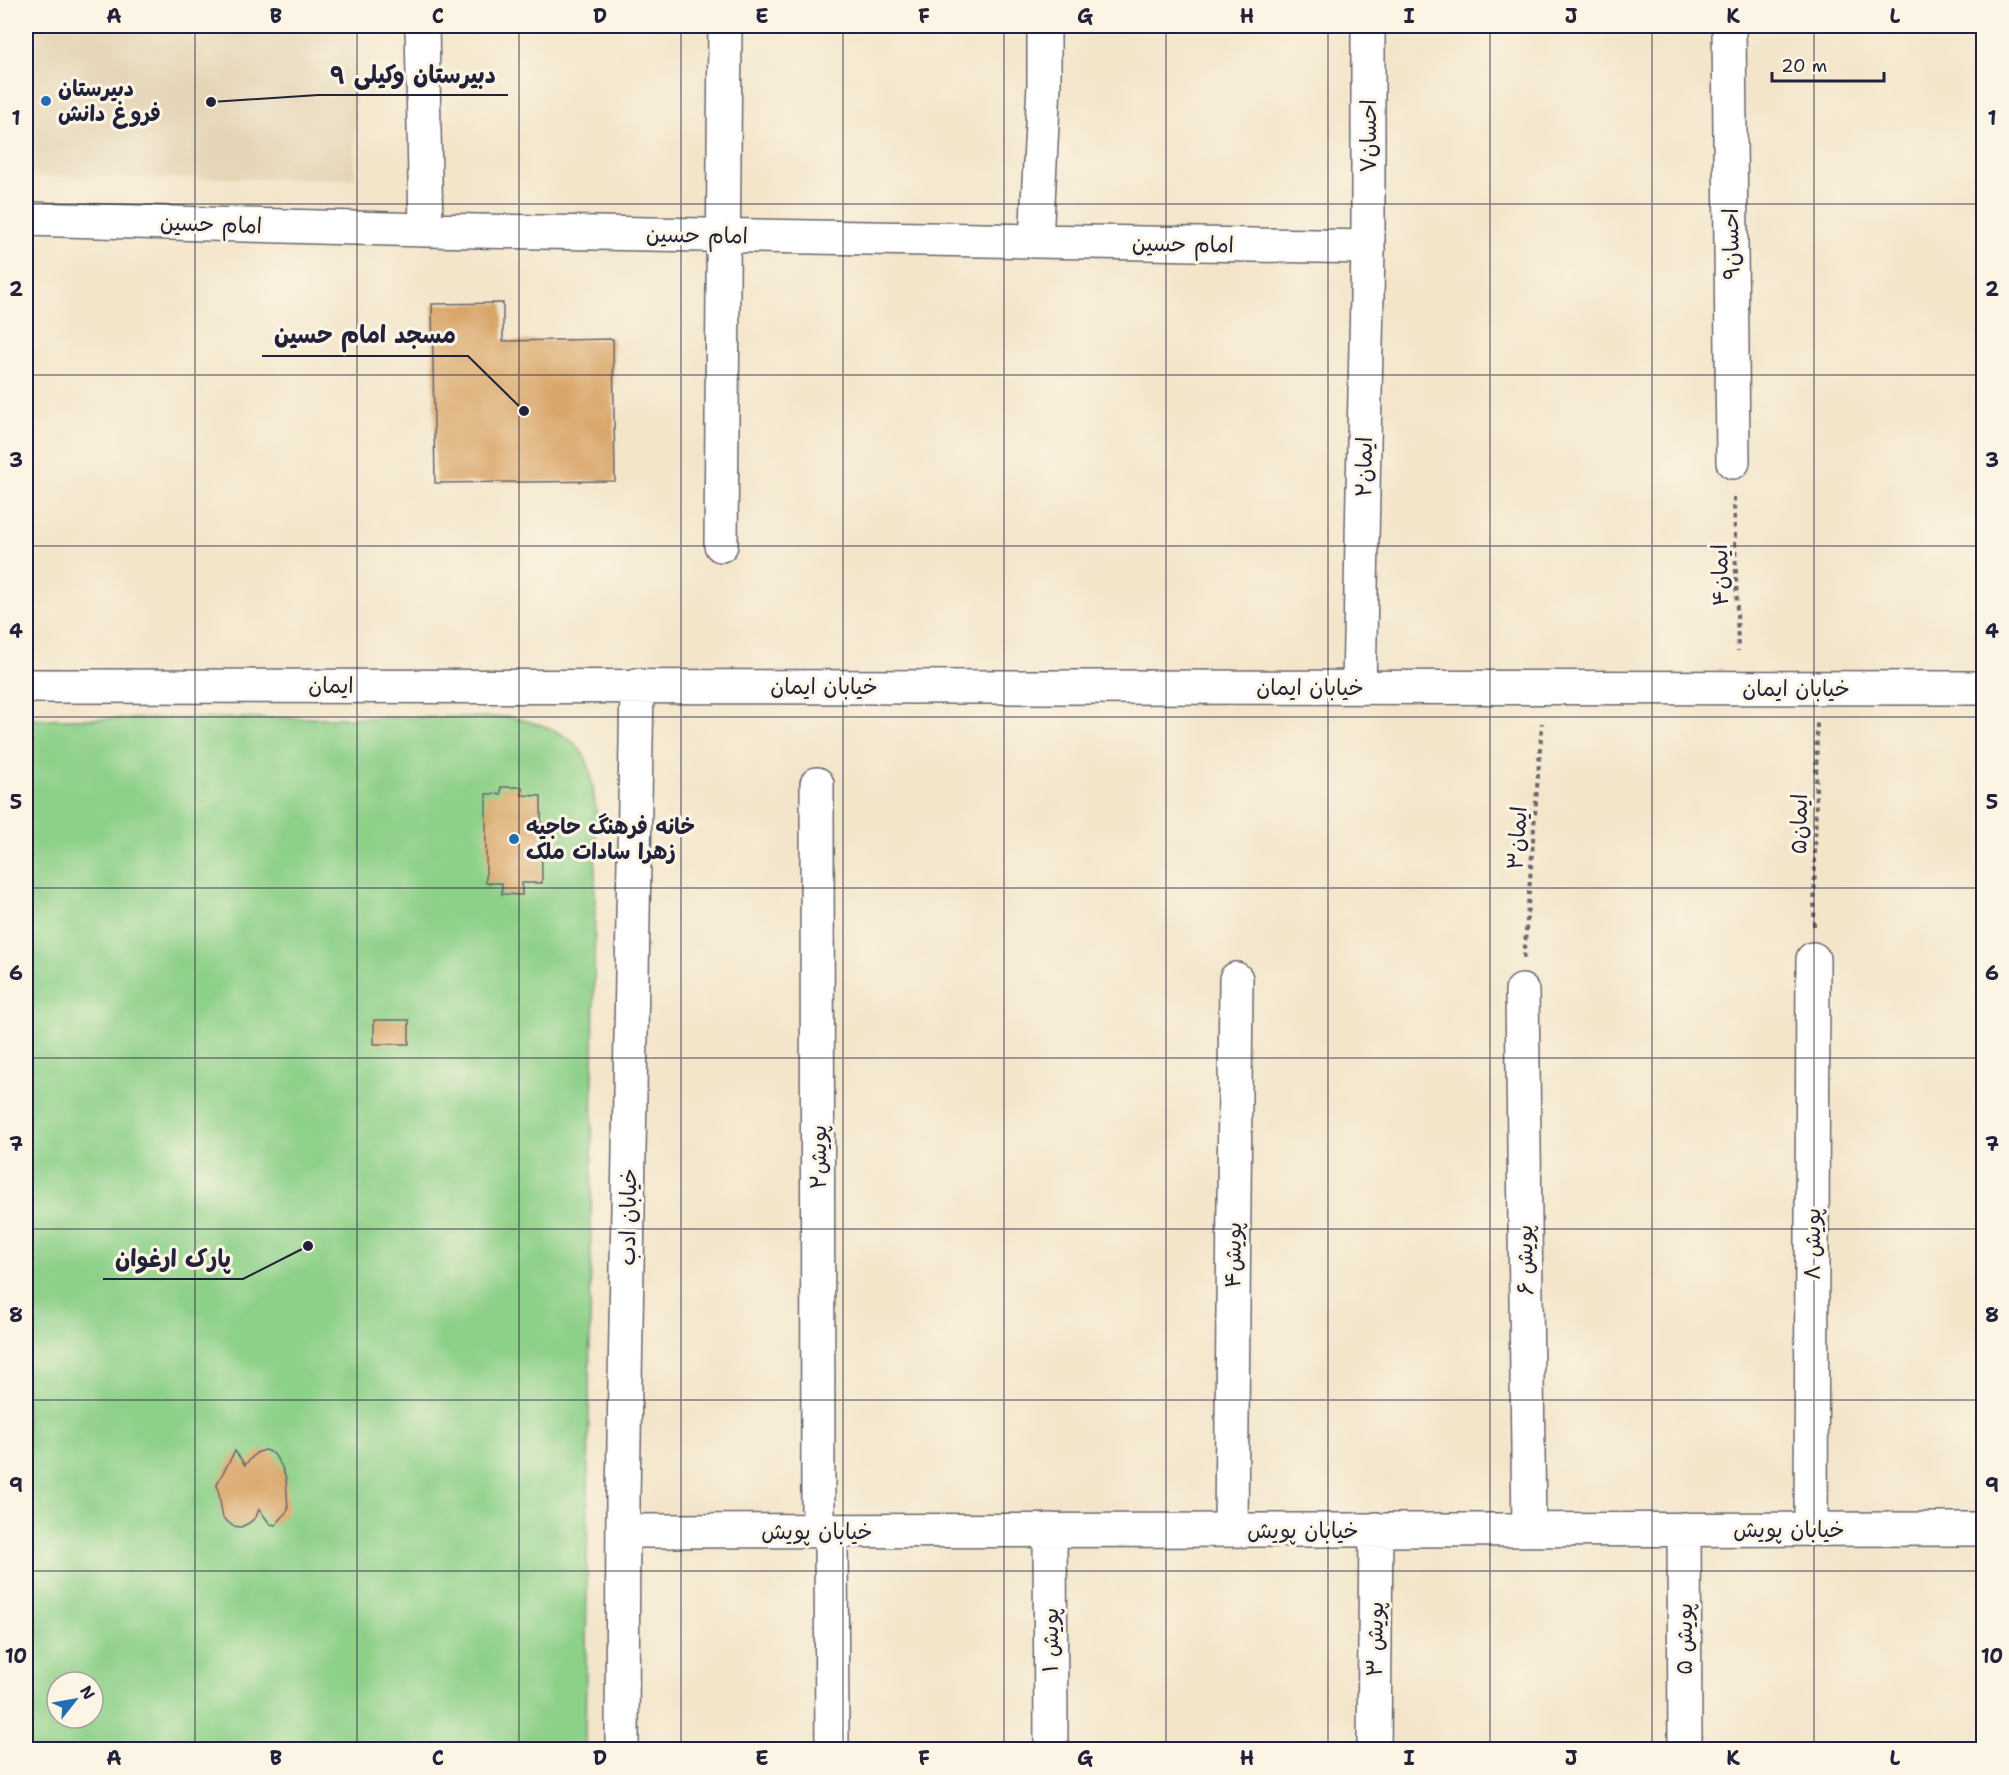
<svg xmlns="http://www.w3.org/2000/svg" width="2009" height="1775" font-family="'Shantell Sans','Playpen Sans Arabic',sans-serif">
	<rect width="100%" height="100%" fill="#fcf5e5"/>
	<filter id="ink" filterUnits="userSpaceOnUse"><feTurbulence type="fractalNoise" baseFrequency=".0167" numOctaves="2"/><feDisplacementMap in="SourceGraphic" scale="12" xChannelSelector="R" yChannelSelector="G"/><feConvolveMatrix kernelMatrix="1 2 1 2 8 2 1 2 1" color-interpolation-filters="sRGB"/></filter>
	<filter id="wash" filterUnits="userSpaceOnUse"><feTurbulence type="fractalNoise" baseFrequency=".008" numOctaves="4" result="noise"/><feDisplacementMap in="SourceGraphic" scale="24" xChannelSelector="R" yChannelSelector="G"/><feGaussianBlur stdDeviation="1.35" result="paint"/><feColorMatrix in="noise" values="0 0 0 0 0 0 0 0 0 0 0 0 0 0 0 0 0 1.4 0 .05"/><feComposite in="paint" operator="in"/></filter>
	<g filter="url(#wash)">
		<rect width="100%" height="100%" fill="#f3e5ca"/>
		<!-- built -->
		<path fill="#e5d5b7" d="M 26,26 L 354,26 L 355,179 L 26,177 Z"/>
		<!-- green -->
		<path fill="#8dd088" stroke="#587962" stroke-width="1.5" fill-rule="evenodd" d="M 510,717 C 538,723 571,731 586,759 C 593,773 593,795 596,810 L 585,1749 L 26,1749 L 26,719 ZM 57,1682 L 93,1682 L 93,1718 L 57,1718 Z"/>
		<g id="blocks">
			<!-- building -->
			<path fill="#d9a669" d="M 503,303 L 503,341 L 613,339 L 615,481 L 435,483 L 432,304 Z
				M 501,787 L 522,787 L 522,795 L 541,796 L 542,883 L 522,883 L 522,895 L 502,894 L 502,883 L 486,883 L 486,794 L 501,794 Z
				M 374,1020 L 409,1020 L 409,1044 L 374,1044 Z
				M 265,1450 L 274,1454 L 281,1465 L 286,1478 L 288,1510 L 276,1525 L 270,1524 L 259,1509 L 256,1517 L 249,1523 L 241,1527 L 233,1526 L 223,1518 L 217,1484 L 235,1451 L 245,1465 L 256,1453 Z"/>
		</g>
	</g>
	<g filter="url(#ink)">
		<use href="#blocks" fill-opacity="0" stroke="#6b666d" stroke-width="1.5"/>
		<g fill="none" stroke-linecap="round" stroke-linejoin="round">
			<defs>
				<path id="minor" d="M 422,26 L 426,230
					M 1729,26 L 1733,462
					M 26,219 L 426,230 L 1368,247
					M 1036,241 L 1044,85 L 1044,26
					M 721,545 L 725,26
					M 26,686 L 1984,688
					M 1359,687 L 1368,247 L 1368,26
					M 817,784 L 818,1531
					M 1522,991 L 1529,1529
					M 1684,1529 L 1685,1750
					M 1811,1529 L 1813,959
					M 831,1530 L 832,1750
					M 1050,1530 L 1051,1750
					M 1231,1530 L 1236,979
					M 623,1531 L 1984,1529
					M 622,1750 L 623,1499 L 637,685
					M 1374,1750 L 1376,1529"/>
			</defs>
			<!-- minor casing -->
			<use href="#minor" stroke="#6b666d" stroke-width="36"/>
			<!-- path -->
			<path stroke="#6b666d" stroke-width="4" stroke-dasharray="4.5 4.5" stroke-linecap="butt" d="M 1734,497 L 1738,651
				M 1814,926 L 1817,723
				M 1524,958 L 1542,723"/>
			<!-- minor -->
			<use href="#minor" stroke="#fff" stroke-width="33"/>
		</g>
	</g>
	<!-- grid -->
	<path fill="none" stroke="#22223b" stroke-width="1.5" stroke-opacity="0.55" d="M 195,26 L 195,1750M 357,26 L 357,1750M 519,26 L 519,1750M 681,26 L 681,1750M 843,26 L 843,1750M 1004,26 L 1004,1750M 1166,26 L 1166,1750M 1328,26 L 1328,1750M 1490,26 L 1490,1750M 1652,26 L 1652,1750M 1814,26 L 1814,1750M 26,204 L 1984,204M 26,375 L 1984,375M 26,546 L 1984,546M 26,717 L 1984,717M 26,888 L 1984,888M 26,1058 L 1984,1058M 26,1229 L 1984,1229M 26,1400 L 1984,1400M 26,1571 L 1984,1571"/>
	<!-- markers -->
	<g fill="#1f6fb2" stroke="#fcf5e5" stroke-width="2">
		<circle cx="46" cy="101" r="6"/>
		<circle cx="514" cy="839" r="6"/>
	</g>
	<g text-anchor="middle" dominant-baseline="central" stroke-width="6" stroke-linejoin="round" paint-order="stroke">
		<!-- poi labels -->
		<g font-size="22" font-weight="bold" fill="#22223b" stroke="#fcf5e5" text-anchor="start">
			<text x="58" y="88">دبیرستان<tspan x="58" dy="25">فروغ دانش</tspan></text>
			<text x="526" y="826">خانه فرهنگ حاجیه<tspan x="526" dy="25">زهرا سادات ملک</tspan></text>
		</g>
		<!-- street labels -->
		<g font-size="22" fill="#22223b" stroke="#fcf5e5">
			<text transform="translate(1368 136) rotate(-90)">احسان۷</text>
			<text transform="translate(211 224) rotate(2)">امام حسین</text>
			<text transform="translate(697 235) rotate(1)">امام حسین</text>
			<text transform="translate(1183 244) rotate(1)">امام حسین</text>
			<text transform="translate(1731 244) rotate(-91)">احسان۹</text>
			<text transform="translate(1364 467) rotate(-89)">ایمان۲</text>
			<text transform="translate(1720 575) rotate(-91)">ایمان۴</text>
			<text x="331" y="685">ایمان</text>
			<text x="824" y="686">خیابان ایمان</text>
			<text x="1310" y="687">خیابان ایمان</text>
			<text x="1796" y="688">خیابان ایمان</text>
			<text transform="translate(1799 824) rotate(-89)">ایمان۵</text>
			<text transform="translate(1517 838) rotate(-86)">ایمان۳</text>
			<text transform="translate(818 1157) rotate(-90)">پویش۲</text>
			<text transform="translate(628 1217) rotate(-89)">خیابان ادب</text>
			<text transform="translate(1812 1244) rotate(-90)">پویش ۸</text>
			<text transform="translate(1233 1255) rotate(-89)">پویش۴</text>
			<text transform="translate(1525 1260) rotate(-91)">پویش ۶</text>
			<text x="1789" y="1529">خیابان پویش</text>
			<text x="1303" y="1530">خیابان پویش</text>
			<text x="817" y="1531">خیابان پویش</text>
			<text transform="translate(1375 1639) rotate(-89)">پویش ۳</text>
			<text transform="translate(1684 1639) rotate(-90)">پویش ۵</text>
			<text transform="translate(1050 1640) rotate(-90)">پویش ۱</text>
		</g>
	</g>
	<!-- callouts -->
	<path fill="none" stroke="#22223b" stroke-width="2" d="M211 102L318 95H508M524 411L468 356H262M308 1246L243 1279H103"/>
	<g fill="#22223b" stroke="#fcf5e5" stroke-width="2">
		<circle cx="211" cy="102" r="6"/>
		<circle cx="524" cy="411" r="6"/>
		<circle cx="308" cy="1246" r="6"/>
	</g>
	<g font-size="24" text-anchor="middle" font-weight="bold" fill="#22223b" stroke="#fcf5e5" stroke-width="6" stroke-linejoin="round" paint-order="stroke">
		<text x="413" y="83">دبیرستان وکیلی ۹</text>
		<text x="365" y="343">مسجد امام حسین</text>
		<text x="173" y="1267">پارک ارغوان</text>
	</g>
	<!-- margin -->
	<rect width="2009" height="1775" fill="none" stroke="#fcf5e5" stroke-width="66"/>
	<!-- north arrow -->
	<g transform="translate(75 1700) rotate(59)"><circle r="28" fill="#fcf5e5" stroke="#a5a1a1" stroke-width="1.5"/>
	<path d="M0-4.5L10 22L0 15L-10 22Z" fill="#1f6fb2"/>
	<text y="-9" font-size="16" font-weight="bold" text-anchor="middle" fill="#22223b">N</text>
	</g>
	<!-- scale -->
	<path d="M1772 72v9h112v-9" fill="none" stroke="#22223b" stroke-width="3"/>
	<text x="1781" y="72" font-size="18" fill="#22223b" stroke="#fcf5e5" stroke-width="4.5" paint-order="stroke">20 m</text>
	<rect x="33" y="33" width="1943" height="1709" fill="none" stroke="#22223b" stroke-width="2"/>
	<g font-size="20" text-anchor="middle" font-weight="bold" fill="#22223b">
		<text x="114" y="23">A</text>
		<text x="276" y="23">B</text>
		<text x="438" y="23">C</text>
		<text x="600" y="23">D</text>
		<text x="762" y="23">E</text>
		<text x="924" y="23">F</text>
		<text x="1085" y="23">G</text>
		<text x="1247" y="23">H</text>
		<text x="1409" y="23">I</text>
		<text x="1571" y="23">J</text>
		<text x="1733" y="23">K</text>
		<text x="1895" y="23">L</text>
		<text x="16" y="125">1</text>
		<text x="1992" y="125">1</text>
		<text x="16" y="296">2</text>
		<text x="1992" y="296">2</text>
		<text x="16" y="467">3</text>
		<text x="1992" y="467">3</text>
		<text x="16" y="638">4</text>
		<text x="1992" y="638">4</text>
		<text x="16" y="809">5</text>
		<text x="1992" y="809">5</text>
		<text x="16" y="980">6</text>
		<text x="1992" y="980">6</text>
		<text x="16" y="1151">7</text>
		<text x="1992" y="1151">7</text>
		<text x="16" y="1322">8</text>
		<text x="1992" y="1322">8</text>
		<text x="16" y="1492">9</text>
		<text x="1992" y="1492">9</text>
		<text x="16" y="1663">10</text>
		<text x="1992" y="1663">10</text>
		<text x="114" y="1765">A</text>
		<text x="276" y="1765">B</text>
		<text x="438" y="1765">C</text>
		<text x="600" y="1765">D</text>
		<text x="762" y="1765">E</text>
		<text x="924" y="1765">F</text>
		<text x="1085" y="1765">G</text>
		<text x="1247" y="1765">H</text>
		<text x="1409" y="1765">I</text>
		<text x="1571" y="1765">J</text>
		<text x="1733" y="1765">K</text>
		<text x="1895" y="1765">L</text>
	</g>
</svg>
